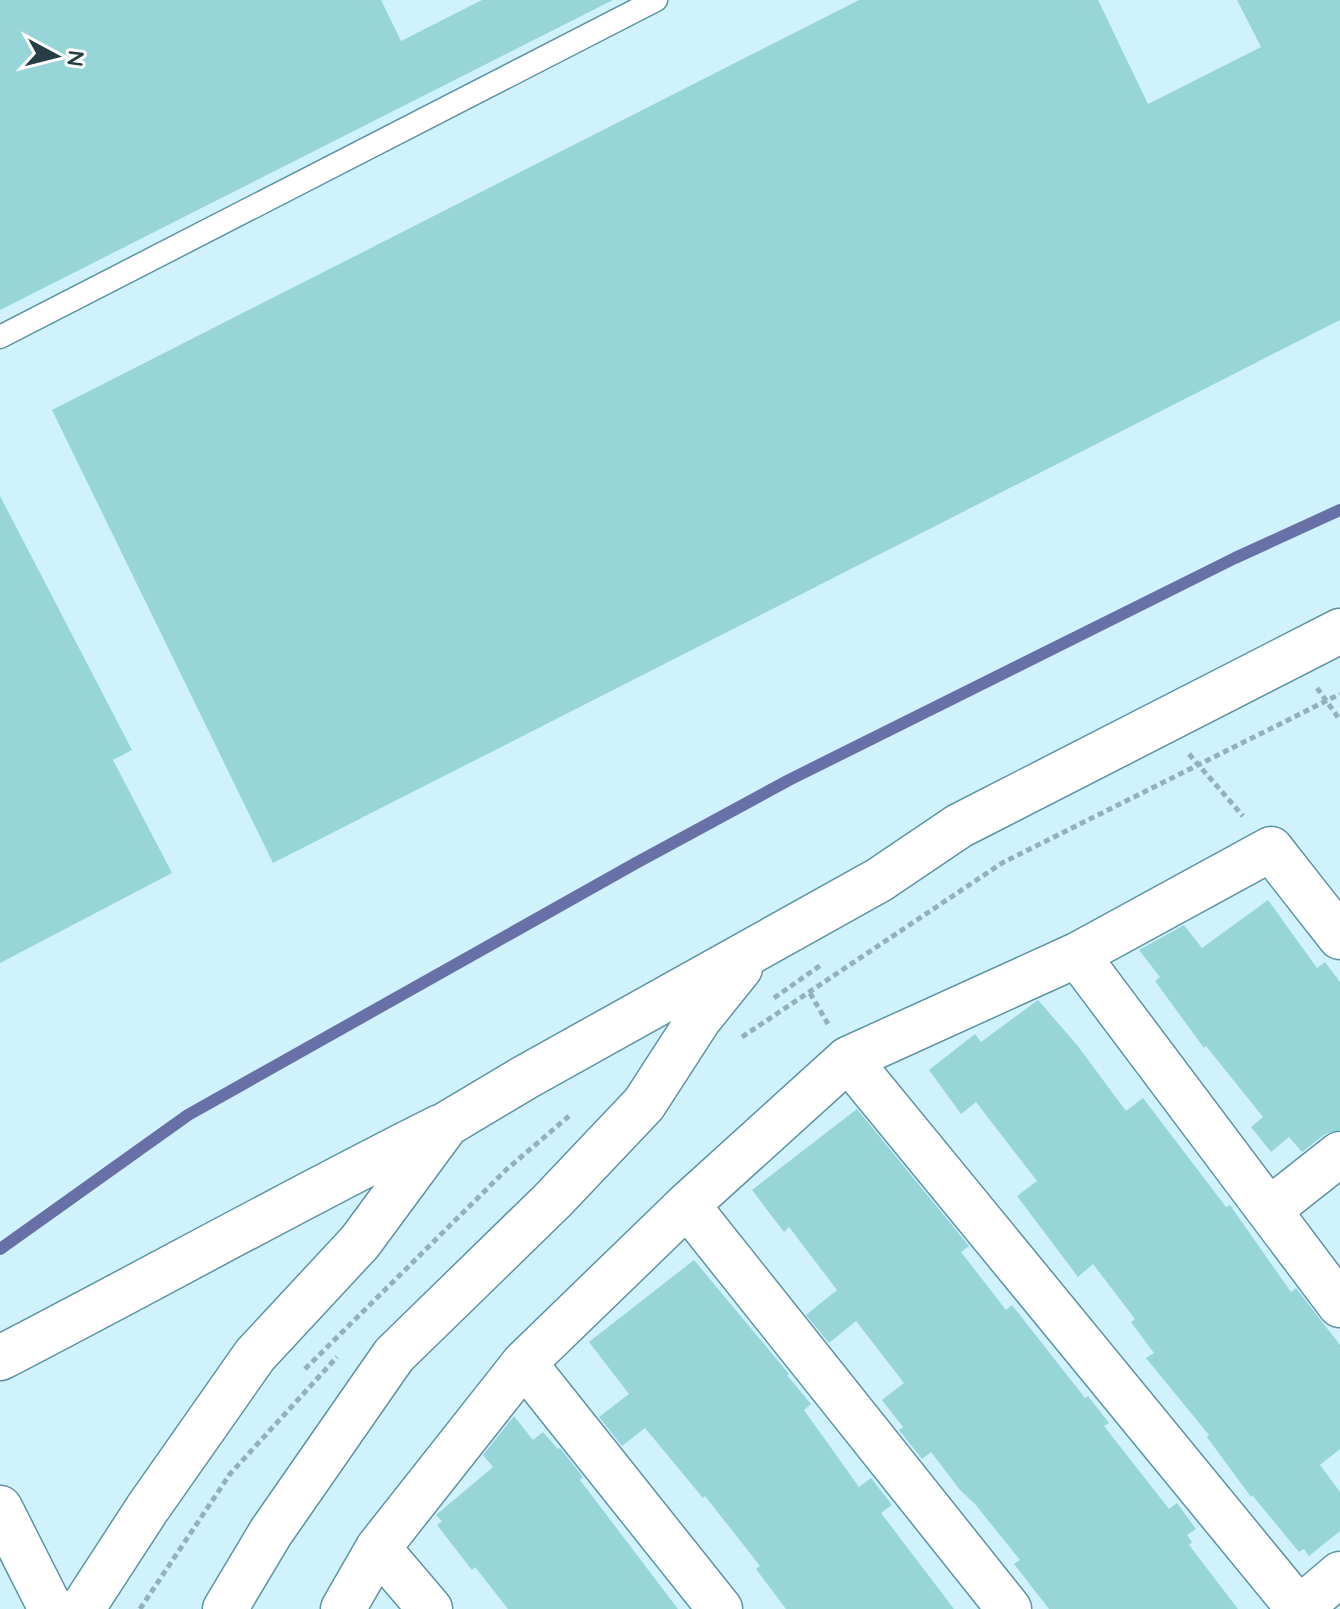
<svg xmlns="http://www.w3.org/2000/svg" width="1340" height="1609" font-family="Quicksand,sans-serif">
	<rect width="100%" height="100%" fill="#d0f2fd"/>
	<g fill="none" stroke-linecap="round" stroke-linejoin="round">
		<!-- stream -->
		<path stroke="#6871a7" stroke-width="12" d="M 0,1249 L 188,1115 L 636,863 L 789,780 L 1235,558 L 1340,510"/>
	</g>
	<!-- building -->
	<path fill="#97d5d9" d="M 0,0 L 381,0 L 401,41 L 482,0 L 613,0 L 0,310 Z
		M 859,0 L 1098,0 L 1148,104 L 1261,47 L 1237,0 L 1340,0 L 1340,320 L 273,863 L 52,410 Z
		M 0,496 L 132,750 L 113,760 L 172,873 L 0,963 Z
		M 1268,900 L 1317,968 L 1325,962 L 1340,982 L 1340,1130 L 1325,1134 L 1302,1152 L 1289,1137 L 1271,1152 L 1251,1127 L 1263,1117 L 1206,1046 L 1204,1048 L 1155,981 L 1160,977 L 1139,950 L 1184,925 L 1202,948 Z
		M 1038,1000 L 1077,1045 L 1126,1111 L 1143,1098 L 1226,1207 L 1230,1205 L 1291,1292 L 1296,1288 L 1340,1345 L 1340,1449 L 1320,1465 L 1340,1492 L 1340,1531 L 1309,1556 L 1304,1549 L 1299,1552 L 1252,1495 L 1251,1497 L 1207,1437 L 1209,1435 L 1146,1358 L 1154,1353 L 1131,1322 L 1135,1319 L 1093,1264 L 1078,1277 L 1017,1196 L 1037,1181 L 976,1102 L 961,1114 L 929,1070 L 975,1034 L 981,1042 Z
		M 857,1109 L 969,1246 L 961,1252 L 1006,1310 L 1012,1305 L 1085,1398 L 1088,1396 L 1109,1423 L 1104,1426 L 1169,1509 L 1177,1503 L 1196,1529 L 1187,1535 L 1192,1542 L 1189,1545 L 1238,1609 L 1049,1609 L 1014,1564 L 1020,1560 L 975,1504 L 960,1490 L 931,1452 L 922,1459 L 899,1430 L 903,1427 L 882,1400 L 904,1383 L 856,1321 L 829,1343 L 806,1315 L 837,1290 L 789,1227 L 784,1232 L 752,1190 Z
		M 694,1260 L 789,1374 L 787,1375 L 811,1404 L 804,1410 L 859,1487 L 871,1478 L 892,1505 L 881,1513 L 954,1609 L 786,1609 L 756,1569 L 760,1566 L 705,1496 L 703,1498 L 645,1428 L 622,1446 L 599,1417 L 629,1394 L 589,1342 Z
		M 514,1416 L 533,1440 L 543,1432 L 558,1449 L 560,1448 L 583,1477 L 580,1480 L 678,1609 L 508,1609 L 475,1567 L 472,1570 L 437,1525 L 442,1521 L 436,1515 L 493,1467 L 483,1455 Z"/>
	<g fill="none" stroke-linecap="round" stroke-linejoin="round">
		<defs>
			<path id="service" d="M 0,337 L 656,0"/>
			<path id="minor" d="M 1077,955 L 1340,1305
				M 848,1059 L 1299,1609
				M 687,1205 L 1009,1609
				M 1269,1210 L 1340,1154
				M 524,1363 L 720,1609
				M 378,1548 L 430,1609
				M 343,1609 L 378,1548 L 524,1363 L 687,1205 L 848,1059 L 1077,955 L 1271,849 L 1340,937
				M 1299,1609 L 1340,1574"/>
			<path id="tertiary" d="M 0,1358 C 147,1282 292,1201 440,1127
				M 0,1508 L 51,1609
				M 82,1609 L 147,1509 L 255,1355 L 360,1242 L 447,1124 L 524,1078 L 879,880 L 959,826 L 1340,631
				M 225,1609 L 271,1532 L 394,1355 L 553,1200 L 644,1104 L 699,1019 L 740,968"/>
		</defs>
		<!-- service casing -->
		<use href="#service" stroke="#5d93a5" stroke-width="25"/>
		<!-- minor casing -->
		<use href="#minor" stroke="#5d93a5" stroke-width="47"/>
		<!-- tertiary casing -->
		<use href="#tertiary" stroke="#5d93a5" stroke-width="47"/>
		<!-- path -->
		<path stroke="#93b1bb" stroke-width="5" stroke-dasharray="6 4" stroke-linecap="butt" d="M 1317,688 L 1340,720
			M 1189,754 L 1243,816
			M 810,993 L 828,1024
			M 774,998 L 821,965
			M 742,1037 L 1002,863 L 1340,694
			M 305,1369 L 507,1169 L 569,1116
			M 140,1609 L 230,1474 L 337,1357"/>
		<!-- service -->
		<use href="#service" stroke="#fff" stroke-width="22"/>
		<!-- minor -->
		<use href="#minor" stroke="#fff" stroke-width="44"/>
		<!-- tertiary -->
		<use href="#tertiary" stroke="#fff" stroke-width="44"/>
	</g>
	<!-- north arrow -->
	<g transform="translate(56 56) rotate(97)" stroke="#ffffff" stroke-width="6" paint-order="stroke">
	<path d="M0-6L14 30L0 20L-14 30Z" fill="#273e46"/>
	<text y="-12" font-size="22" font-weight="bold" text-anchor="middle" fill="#273e46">N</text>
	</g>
</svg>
